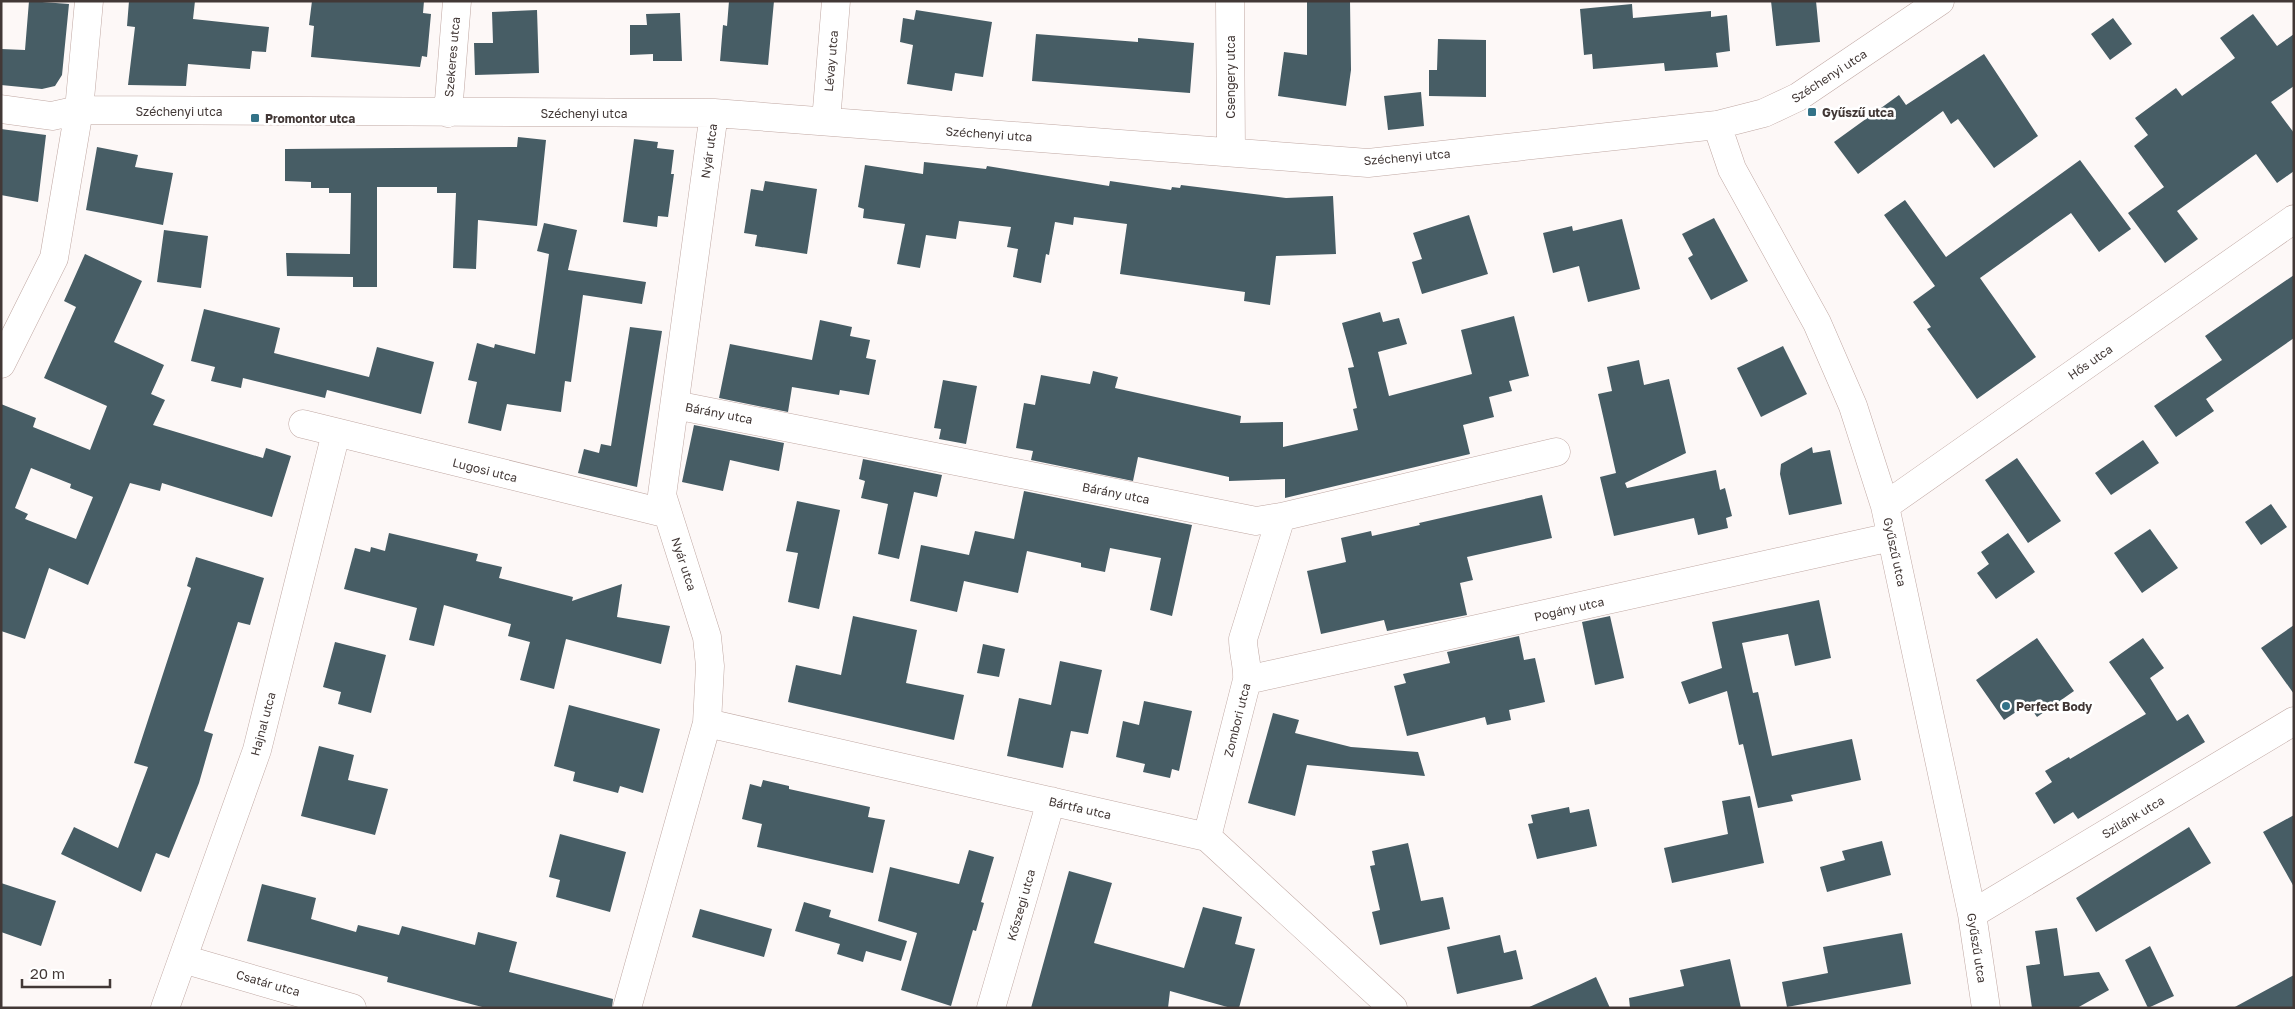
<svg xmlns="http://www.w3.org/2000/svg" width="2295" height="1009" font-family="'Golos Text',sans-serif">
	<rect width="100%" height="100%" fill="#fdf8f7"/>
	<!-- building -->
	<path fill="#475d65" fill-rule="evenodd" d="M 29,1 L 69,4 L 62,75 L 55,86 L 42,89 L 1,85 L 1,49 L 25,50 Z
		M 129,1 L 195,1 L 193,19 L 269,27 L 266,52 L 252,51 L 250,69 L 188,64 L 186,86 L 128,85 L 135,27 L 127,26 Z
		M 312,1 L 424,1 L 423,13 L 431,14 L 427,57 L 422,56 L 420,67 L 311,57 L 314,26 L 309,25 Z
		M 729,1 L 774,1 L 768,65 L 720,61 L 723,25 L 727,26 Z
		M 1307,1 L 1350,1 L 1351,70 L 1346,106 L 1278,96 L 1284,52 L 1307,55 Z
		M 1771,1 L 1816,1 L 1820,42 L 1776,46 Z
		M 1632,4 L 1633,18 L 1711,11 L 1711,17 L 1727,15 L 1730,51 L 1716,53 L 1718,67 L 1665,71 L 1664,63 L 1593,69 L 1592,54 L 1584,55 L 1580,9 Z
		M 537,10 L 539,73 L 475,75 L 474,43 L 493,43 L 492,12 Z
		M 916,10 L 992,22 L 983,77 L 955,73 L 952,91 L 907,84 L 913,45 L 900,42 L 903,18 L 914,20 Z
		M 680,13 L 682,61 L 653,61 L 653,54 L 630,55 L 630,25 L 647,25 L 646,14 Z
		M 2253,14 L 2277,46 L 2294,34 L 2294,86 L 2271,102 L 2294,133 L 2294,171 L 2277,183 L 2256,154 L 2177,211 L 2198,239 L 2165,263 L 2128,213 L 2164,187 L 2134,146 L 2148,135 L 2135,118 L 2176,88 L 2182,96 L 2235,58 L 2220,38 Z
		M 2113,18 L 2132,44 L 2110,60 L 2091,34 Z
		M 1036,34 L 1138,42 L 1138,38 L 1194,43 L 1190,93 L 1032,81 Z
		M 1438,39 L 1486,40 L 1486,97 L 1429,96 L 1429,70 L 1437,70 Z
		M 1984,54 L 2038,136 L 1994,168 L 1958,119 L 1951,124 L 1943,111 L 1858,174 L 1834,142 L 1899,95 L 1906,105 Z
		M 1421,92 L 1424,126 L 1388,130 L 1384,96 Z
		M 1,129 L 46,135 L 38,202 L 1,195 Z
		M 518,137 L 546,140 L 537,226 L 478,220 L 476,269 L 453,268 L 456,193 L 437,193 L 437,187 L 377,187 L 377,287 L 353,287 L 353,277 L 287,276 L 286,253 L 350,254 L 351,193 L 329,193 L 329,188 L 311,188 L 311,182 L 285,181 L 285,149 L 517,147 Z
		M 634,139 L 658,142 L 657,148 L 674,150 L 671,174 L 674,174 L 668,217 L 658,216 L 657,227 L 623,222 Z
		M 97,147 L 138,155 L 135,167 L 173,173 L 163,225 L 86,210 Z
		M 2080,160 L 2131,229 L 2099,252 L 2071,213 L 1980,278 L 2036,357 L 1977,399 L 1927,329 L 1931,327 L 1913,302 L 1935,286 L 1884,215 L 1905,200 L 1946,257 Z
		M 924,162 L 986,169 L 987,166 L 1109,186 L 1110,181 L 1171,190 L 1172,187 L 1180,188 L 1181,185 L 1286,198 L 1333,196 L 1336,254 L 1276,256 L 1270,305 L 1244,301 L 1245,292 L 1120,274 L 1127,224 L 1074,217 L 1073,225 L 1055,222 L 1049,255 L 1046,254 L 1041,283 L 1013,277 L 1018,249 L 1007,247 L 1011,227 L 959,221 L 956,239 L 926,235 L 920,268 L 897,264 L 905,224 L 863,218 L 864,209 L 858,207 L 865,165 L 923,174 Z
		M 765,181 L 817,189 L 807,254 L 755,246 L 757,235 L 744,233 L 751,189 L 763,191 Z
		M 1469,215 L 1488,274 L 1422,294 L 1412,262 L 1422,259 L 1413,233 Z
		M 1714,218 L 1748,281 L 1711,300 L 1688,258 L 1693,255 L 1682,234 Z
		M 1622,219 L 1640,289 L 1588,302 L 1579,266 L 1553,273 L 1543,233 L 1572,226 L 1573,231 Z
		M 544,223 L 577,230 L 568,270 L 646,282 L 642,304 L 583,295 L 571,382 L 565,381 L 561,412 L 507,404 L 501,431 L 468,423 L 477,382 L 468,380 L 477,343 L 494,348 L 495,344 L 535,354 L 549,254 L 537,251 Z
		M 164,230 L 208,236 L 201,288 L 157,282 Z
		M 85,254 L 142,281 L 114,342 L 164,365 L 151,394 L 165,400 L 153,425 L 263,458 L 266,448 L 291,456 L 272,517 L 162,483 L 160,491 L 130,483 L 88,585 L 49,568 L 25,639 L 1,631 L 1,404 L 36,418 L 33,427 L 90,450 L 107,406 L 44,378 L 76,307 L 64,301 ZM 31,468 L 71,484 L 70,488 L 93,497 L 76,539 L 25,519 L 28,514 L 15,508 Z
		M 2294,275 L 2294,338 L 2206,399 L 2214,411 L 2176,437 L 2154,406 L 2222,360 L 2205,336 Z
		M 204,309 L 280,328 L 274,353 L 369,377 L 377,347 L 434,362 L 421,414 L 327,390 L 325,398 L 243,378 L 241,388 L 211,381 L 215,367 L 191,361 Z
		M 1380,312 L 1383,322 L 1399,318 L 1407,344 L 1378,352 L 1389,396 L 1472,374 L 1461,330 L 1514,316 L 1529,376 L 1509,381 L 1512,391 L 1489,397 L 1494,417 L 1463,425 L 1470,454 L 1285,498 L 1285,479 L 1229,481 L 1229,477 L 1138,457 L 1133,481 L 1031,460 L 1033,451 L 1016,448 L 1024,403 L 1035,405 L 1041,375 L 1090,384 L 1093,371 L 1118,377 L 1115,388 L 1241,416 L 1240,423 L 1283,422 L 1283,447 L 1358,430 L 1353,409 L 1357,408 L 1348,368 L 1354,367 L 1342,323 Z
		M 820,320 L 852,327 L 850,336 L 870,340 L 866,358 L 876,360 L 869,395 L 840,390 L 839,395 L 792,387 L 788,412 L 719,398 L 730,344 L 812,360 Z
		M 630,327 L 662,331 L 637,487 L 578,473 L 584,449 L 599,453 L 601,444 L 611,446 Z
		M 1783,346 L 1807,394 L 1761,417 L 1737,368 Z
		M 1639,360 L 1644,385 L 1669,379 L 1686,453 L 1625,483 L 1627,488 L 1716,470 L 1720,490 L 1725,488 L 1732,516 L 1726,518 L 1728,528 L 1698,535 L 1694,518 L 1614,536 L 1600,477 L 1616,473 L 1598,394 L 1612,391 L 1607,367 Z
		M 943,380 L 977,386 L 966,444 L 939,439 L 941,429 L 934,428 Z
		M 694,425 L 784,443 L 779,471 L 730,460 L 723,491 L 682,482 Z
		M 2143,440 L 2159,463 L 2111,495 L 2095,473 Z
		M 1812,447 L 1813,453 L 1830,450 L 1842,504 L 1789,515 L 1780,474 L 1781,464 Z
		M 2017,458 L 2061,521 L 2028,543 L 1985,480 Z
		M 863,459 L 942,475 L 937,497 L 914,492 L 899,559 L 878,554 L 888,504 L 861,498 L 865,481 L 859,479 Z
		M 1024,491 L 1192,525 L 1172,616 L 1150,610 L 1161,558 L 1110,548 L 1105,572 L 1081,567 L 1081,563 L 1027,551 L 1018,593 L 964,581 L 957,612 L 910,601 L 921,545 L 969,555 L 975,531 L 1014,539 Z
		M 1542,495 L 1552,538 L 1467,557 L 1473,580 L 1460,583 L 1467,615 L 1387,631 L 1384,620 L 1321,634 L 1307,571 L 1346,562 L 1341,538 L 1371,531 L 1372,536 L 1420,525 L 1419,523 Z
		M 797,501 L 840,510 L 819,609 L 788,602 L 798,553 L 786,551 Z
		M 2271,504 L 2287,527 L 2261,545 L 2245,522 Z
		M 2150,529 L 2178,568 L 2142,593 L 2114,553 Z
		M 389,533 L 478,554 L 476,561 L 502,567 L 499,578 L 573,597 L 572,601 L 622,584 L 617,617 L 670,626 L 661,664 L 566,639 L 554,689 L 520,680 L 530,642 L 508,636 L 511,624 L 444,605 L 434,646 L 409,640 L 417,608 L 344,589 L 355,548 L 370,552 L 371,547 L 385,551 Z
		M 2008,533 L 2035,572 L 1996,599 L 1977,573 L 1989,564 L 1981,552 Z
		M 196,557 L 264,578 L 250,625 L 238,622 L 204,731 L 213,734 L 199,783 L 169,858 L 156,853 L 141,892 L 61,854 L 74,827 L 118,848 L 148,767 L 134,763 L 191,588 L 187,586 Z
		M 1819,600 L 1831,658 L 1795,666 L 1788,634 L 1742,643 L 1753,693 L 1758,692 L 1772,756 L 1852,739 L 1861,780 L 1791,795 L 1793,801 L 1758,808 L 1743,744 L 1739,745 L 1727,691 L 1689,704 L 1681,682 L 1722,668 L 1712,622 Z
		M 853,616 L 917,630 L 906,683 L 964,695 L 954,740 L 788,702 L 796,665 L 841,675 Z
		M 1610,616 L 1624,678 L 1595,685 L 1582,622 Z
		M 2294,625 L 2294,694 L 2261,648 Z
		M 1519,636 L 1524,660 L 1535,658 L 1545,702 L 1509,710 L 1511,720 L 1487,725 L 1485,717 L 1407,736 L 1394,686 L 1406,683 L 1403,674 L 1450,663 L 1447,652 Z
		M 2037,638 L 2074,691 L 2037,717 L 2028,704 L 2004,720 L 1976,680 Z
		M 2143,638 L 2164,668 L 2150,678 L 2177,721 L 2188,714 L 2205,742 L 2078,819 L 2073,812 L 2054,824 L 2035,793 L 2052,782 L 2045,771 L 2069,757 L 2070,759 L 2146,714 L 2109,662 Z
		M 335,642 L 386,655 L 371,713 L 338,704 L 341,692 L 323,687 Z
		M 983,644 L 1005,649 L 999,677 L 977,673 Z
		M 1060,661 L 1102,670 L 1088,734 L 1071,731 L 1063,768 L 1007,756 L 1019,698 L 1051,705 Z
		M 1144,701 L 1192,711 L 1179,771 L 1172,769 L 1170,778 L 1143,772 L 1145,764 L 1116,757 L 1123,721 L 1139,725 Z
		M 569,705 L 660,729 L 643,793 L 620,786 L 618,793 L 573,781 L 575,772 L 554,766 Z
		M 1273,713 L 1299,720 L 1295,733 L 1351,747 L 1418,752 L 1425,776 L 1307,765 L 1295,816 L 1248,803 Z
		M 319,746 L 354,755 L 348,780 L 388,789 L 375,835 L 301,816 Z
		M 763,780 L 789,786 L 789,789 L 870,807 L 868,817 L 885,820 L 873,873 L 757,847 L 762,824 L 742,819 L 750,784 L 761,787 Z
		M 1750,796 L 1764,863 L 1672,883 L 1664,848 L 1728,834 L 1722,801 Z
		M 1569,807 L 1570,813 L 1589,809 L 1597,846 L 1537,859 L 1528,824 L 1533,823 L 1531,815 Z
		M 2294,815 L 2294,887 L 2263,832 Z
		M 2189,827 L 2211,863 L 2096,932 L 2076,898 Z
		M 560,834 L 626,852 L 610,912 L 556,897 L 560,880 L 549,877 Z
		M 1882,841 L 1891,875 L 1827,892 L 1820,867 L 1845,860 L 1842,851 Z
		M 1408,843 L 1421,901 L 1443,897 L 1450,929 L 1380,945 L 1372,912 L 1380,910 L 1370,866 L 1375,865 L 1372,851 Z
		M 969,850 L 994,857 L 981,902 L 984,903 L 976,931 L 973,930 L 951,1006 L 901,990 L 917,933 L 878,921 L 890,867 L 959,884 Z
		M 1069,871 L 1112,883 L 1094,943 L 1184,968 L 1203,907 L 1242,917 L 1235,944 L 1255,949 L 1239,1008 L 1231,1008 L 1170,991 L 1168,1008 L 1031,1008 Z
		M 1,883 L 56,901 L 41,946 L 1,932 Z
		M 262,884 L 316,898 L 311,919 L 356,932 L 358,925 L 399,935 L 402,926 L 475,945 L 478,932 L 517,942 L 509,972 L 613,999 L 612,1008 L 486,1008 L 387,982 L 388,977 L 247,941 Z
		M 804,902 L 831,910 L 829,917 L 907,941 L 901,961 L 866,951 L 863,962 L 837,954 L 840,944 L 795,931 Z
		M 700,909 L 772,929 L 764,957 L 692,937 Z
		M 2057,928 L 2064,976 L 2099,972 L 2109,990 L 2077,1008 L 2032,1008 L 2026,966 L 2040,964 L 2035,931 Z
		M 1902,933 L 1911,984 L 1787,1007 L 1782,982 L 1828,973 L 1823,947 Z
		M 1500,935 L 1504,953 L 1516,950 L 1523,979 L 1457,994 L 1447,947 Z
		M 2150,946 L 2174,996 L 2148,1008 L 2125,960 Z
		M 1730,959 L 1741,1008 L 1630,1008 L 1629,998 L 1684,986 L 1680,970 Z
		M 2294,975 L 2294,1008 L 2233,1008 Z
		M 1596,977 L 1610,1008 L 1527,1008 L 1579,985 Z"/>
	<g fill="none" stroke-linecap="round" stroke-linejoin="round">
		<defs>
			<path id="street" d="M 1230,1 L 1231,152
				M 1,109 L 52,116 L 79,110 L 714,113 L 1368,163 L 1717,125 L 1764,113 L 1798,97 L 1940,1
				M 448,113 L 457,1
				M 826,121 L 836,1
				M 1717,125 L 1732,169 L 1817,323 L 1853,406 L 1885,506 L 1972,914 L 1986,1008
				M 1,364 L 54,258 L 79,110 L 89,1
				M 675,405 L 1256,521 L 1281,517 L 1556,452
				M 303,424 L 668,514
				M 1885,506 L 2294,219
				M 1247,680 L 1891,537
				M 707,723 L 1207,837 L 1393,1008
				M 1207,837 L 1247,680 C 1248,666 1243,653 1243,639 L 1281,517
				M 1972,914 L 2294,721
				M 183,959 L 352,1008
				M 165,1008 L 257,750 L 336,433
				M 627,1008 L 707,723 L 710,666 L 707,637 L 662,495 L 714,113
				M 991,1008 L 1051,801"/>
		</defs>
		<!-- street casing -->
		<use href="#street" stroke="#c0a8a3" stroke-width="29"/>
		<!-- street -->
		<use href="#street" stroke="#fff" stroke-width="28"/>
	</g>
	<!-- markers -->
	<g fill="#337287" stroke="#fff" stroke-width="2">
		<rect x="1807" y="107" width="10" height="10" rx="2.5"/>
		<rect x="250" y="113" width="10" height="10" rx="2.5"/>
		<circle cx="2006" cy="706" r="5"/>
	</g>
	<g text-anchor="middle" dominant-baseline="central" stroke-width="5" stroke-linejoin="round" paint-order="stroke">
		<!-- street labels -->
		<g font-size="12" fill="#423836" stroke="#fff">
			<text transform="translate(452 57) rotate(-85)">Szekeres utca</text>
			<text transform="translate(831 61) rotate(-85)">Lévay utca</text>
			<text transform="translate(1829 76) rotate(-33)">Széchenyi utca</text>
			<text transform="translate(1230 77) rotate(-90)">Csengery utca</text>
			<text x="179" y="111">Széchenyi utca</text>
			<text x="584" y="113">Széchenyi utca</text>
			<text transform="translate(989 134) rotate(4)">Széchenyi utca</text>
			<text transform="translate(709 151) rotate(-82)">Nyár utca</text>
			<text transform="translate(1407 157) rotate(-5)">Széchenyi utca</text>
			<text transform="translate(2090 362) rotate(-35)">Hős utca</text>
			<text transform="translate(719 413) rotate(11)">Bárány utca</text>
			<text transform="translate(485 470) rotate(14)">Lugosi utca</text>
			<text transform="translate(1116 493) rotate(11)">Bárány utca</text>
			<text transform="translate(1895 552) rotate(78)">Gyűszű utca</text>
			<text transform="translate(684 564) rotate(72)">Nyár utca</text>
			<text transform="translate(1569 609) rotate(-13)">Pogány utca</text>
			<text transform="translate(1237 720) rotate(-76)">Zombori utca</text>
			<text transform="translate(263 724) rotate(-75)">Hajnal utca</text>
			<text transform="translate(1080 808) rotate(13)">Bártfa utca</text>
			<text transform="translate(2133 817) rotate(-31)">Szilánk utca</text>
			<text transform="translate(1021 905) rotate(-74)">Kőszegi utca</text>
			<text transform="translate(1977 948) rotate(81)">Gyűszű utca</text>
			<text transform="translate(268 983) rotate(16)">Csatár utca</text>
		</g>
		<!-- poi labels -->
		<g font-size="12" font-weight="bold" fill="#423836" stroke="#fff" text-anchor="start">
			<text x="1822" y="112">Gyűszű utca</text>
			<text x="265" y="118">Promontor utca</text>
			<text x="2016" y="706">Perfect Body</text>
		</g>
	</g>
	<!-- border -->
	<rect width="2295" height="1009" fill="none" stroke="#423836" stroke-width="5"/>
	<!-- scale -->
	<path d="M22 979v8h88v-8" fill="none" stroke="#423836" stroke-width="2.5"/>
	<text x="30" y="979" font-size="15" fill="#423836" stroke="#ffffff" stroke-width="4" paint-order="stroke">20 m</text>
</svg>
